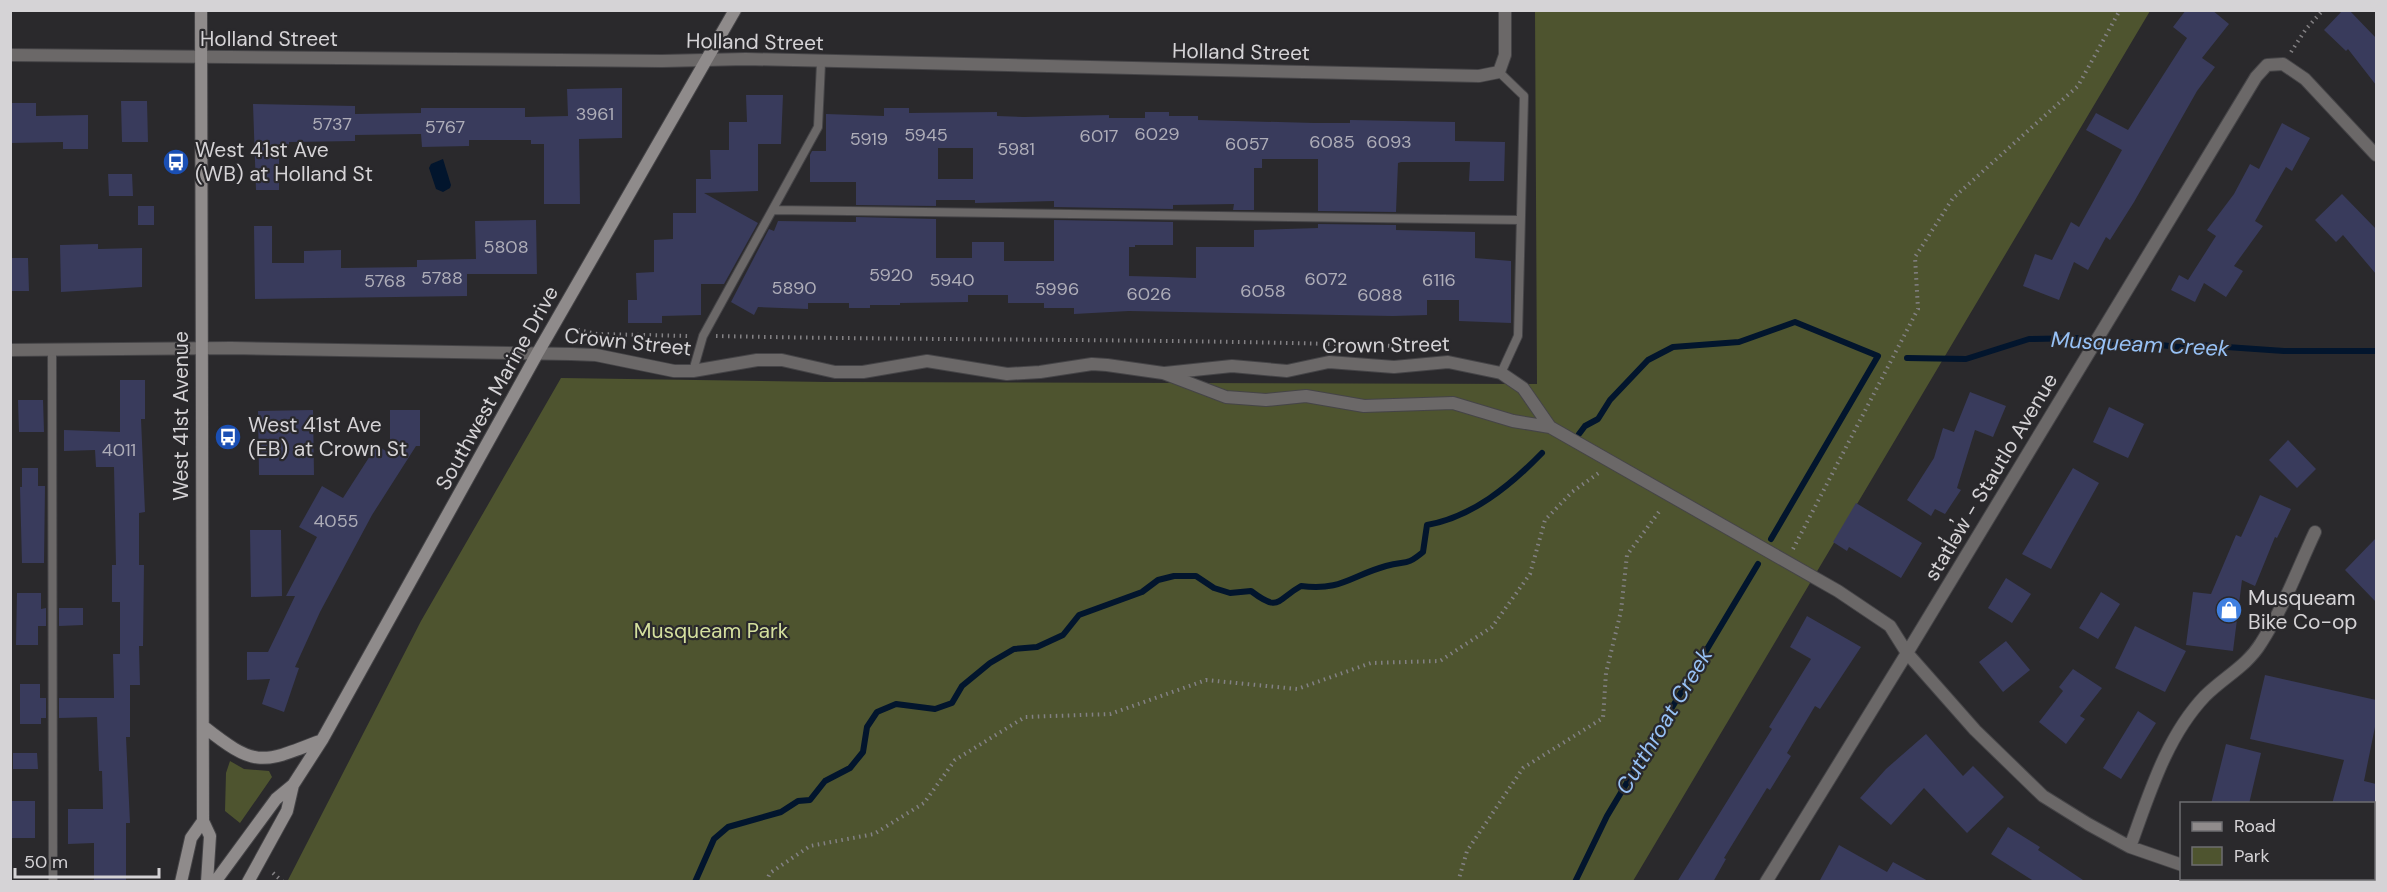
<svg xmlns="http://www.w3.org/2000/svg" width="2387" height="892" font-family="'DM Sans',sans-serif">
	<rect width="100%" height="100%" fill="#2a292c"/>
	<!-- green -->
	<path fill="#4e542f" d="M 1535,11 L 2150,11 L 1633,881 L 287,882 L 421,621 L 561,378 L 827,382 L 1537,384 Z
		M 230,761 L 244,769 L 269,771 L 272,777 L 240,823 L 225,811 L 226,773 Z"/>
	<!-- water -->
	<path fill="#02152d" d="M 443,159 L 451,185 L 450,188 L 443,192 L 436,189 L 429,168 L 431,164 Z"/>
	<g fill="none" stroke-linecap="round" stroke-linejoin="round">
		<!-- stream -->
		<path stroke="#02152d" stroke-width="6" d="M 1907,358 L 1966,359 L 2029,339 L 2082,338 L 2108,346 L 2132,342 L 2179,347 L 2198,345 L 2284,351 L 2376,351
			M 1579,434 L 1585,426 L 1598,419 L 1610,400 L 1648,360 L 1673,347 L 1739,342 L 1795,322 L 1878,356 L 1771,539
			M 695,882 L 714,839 L 728,827 L 781,812 L 798,801 L 810,800 L 825,781 L 850,768 L 863,752 L 867,727 L 877,712 L 896,704 L 935,709 L 952,703 L 962,686 L 990,663 L 1014,649 L 1037,647 L 1063,635 L 1079,615 L 1142,592 L 1158,580 L 1174,576 L 1196,576 L 1214,588 L 1230,593 L 1251,591 C 1280,613 1276,600 1301,586 C 1342,591 1350,576 1386,566 C 1406,560 1405,567 1423,552 L 1427,525 C 1472,517 1510,486 1542,453
			M 1575,882 L 1607,816 L 1758,564"/>
	</g>
	<!-- building -->
	<path fill="#393b5c" fill-rule="evenodd" d="M 2186,10 L 2212,10 L 2229,24 L 2202,58 L 2215,67 L 2197,91 L 2134,202 L 2110,240 L 2106,237 L 2088,270 L 2074,262 L 2059,300 L 2023,286 L 2035,254 L 2052,260 L 2071,222 L 2079,227 L 2122,150 L 2086,130 L 2096,113 L 2128,130 L 2187,38 L 2173,27 Z
		M 2343,10 L 2349,10 L 2376,38 L 2376,85 L 2348,49 L 2346,51 L 2324,30 Z
		M 622,88 L 622,138 L 579,139 L 580,204 L 544,204 L 544,144 L 531,144 L 531,140 L 469,140 L 469,146 L 422,147 L 421,134 L 355,135 L 355,141 L 289,142 L 289,145 L 279,145 L 279,190 L 256,190 L 253,104 L 355,106 L 355,114 L 421,113 L 421,108 L 525,108 L 525,117 L 568,116 L 567,89 Z
		M 746,95 L 783,95 L 781,144 L 758,144 L 758,191 L 704,193 L 758,223 L 724,284 L 701,284 L 701,315 L 662,316 L 662,323 L 628,323 L 628,300 L 637,300 L 636,273 L 654,272 L 654,240 L 673,239 L 673,213 L 696,213 L 696,179 L 711,179 L 710,150 L 729,150 L 729,122 L 747,122 Z
		M 121,101 L 147,101 L 148,142 L 122,142 Z
		M 10,103 L 36,103 L 36,116 L 88,115 L 88,149 L 63,149 L 63,142 L 10,143 Z
		M 884,108 L 909,108 L 909,113 L 997,112 L 997,116 L 1024,117 L 1109,115 L 1109,118 L 1145,118 L 1145,112 L 1169,112 L 1169,116 L 1198,116 L 1198,120 L 1314,123 L 1350,123 L 1350,120 L 1455,122 L 1455,141 L 1505,142 L 1504,181 L 1469,181 L 1470,162 L 1401,162 L 1398,163 L 1396,212 L 1318,211 L 1318,159 L 1262,159 L 1262,168 L 1254,168 L 1254,210 L 1233,210 L 1234,204 L 1173,205 L 1173,209 L 1054,207 L 1054,201 L 975,203 L 975,200 L 936,200 L 936,206 L 856,205 L 856,182 L 810,182 L 810,155 L 812,151 L 826,151 L 826,114 L 884,116 ZM 938,148 L 973,148 L 973,179 L 938,179 Z
		M 2282,123 L 2310,138 L 2292,171 L 2286,167 L 2255,221 L 2263,226 L 2234,266 L 2243,271 L 2226,297 L 2204,283 L 2195,302 L 2171,290 L 2179,275 L 2188,280 L 2216,236 L 2207,230 L 2234,194 L 2250,164 L 2259,169 Z
		M 108,174 L 132,174 L 133,196 L 109,196 Z
		M 2342,194 L 2376,229 L 2376,274 L 2343,235 L 2336,242 L 2315,220 Z
		M 138,206 L 154,206 L 154,225 L 138,225 Z
		M 856,217 L 936,219 L 936,258 L 972,258 L 972,242 L 1004,242 L 1004,261 L 1054,261 L 1054,220 L 1173,222 L 1173,245 L 1135,245 L 1135,247 L 1129,247 L 1129,276 L 1168,277 L 1196,278 L 1196,247 L 1254,247 L 1254,230 L 1318,228 L 1318,224 L 1396,225 L 1396,230 L 1475,232 L 1475,258 L 1511,261 L 1511,323 L 1459,321 L 1459,300 L 1427,300 L 1427,315 L 1393,316 L 1129,311 L 1074,314 L 1074,308 L 1044,308 L 1044,303 L 1008,303 L 1008,295 L 968,295 L 968,302 L 900,303 L 900,305 L 870,305 L 870,308 L 849,308 L 849,303 L 808,303 L 808,309 L 758,307 L 754,315 L 731,302 L 769,229 L 774,231 L 778,221 L 853,222 L 856,222 Z
		M 536,220 L 537,274 L 467,274 L 467,296 L 255,299 L 254,226 L 272,226 L 272,263 L 304,263 L 304,251 L 341,250 L 341,268 L 417,267 L 417,260 L 476,259 L 475,221 Z
		M 98,244 L 98,249 L 142,248 L 142,287 L 61,292 L 60,245 Z
		M 10,258 L 28,258 L 29,291 L 10,291 Z
		M 120,380 L 145,380 L 145,419 L 141,419 L 145,512 L 139,513 L 139,565 L 144,565 L 143,646 L 139,646 L 140,685 L 130,685 L 130,737 L 126,737 L 130,823 L 126,823 L 126,882 L 94,882 L 94,843 L 68,844 L 68,809 L 103,809 L 102,771 L 99,771 L 97,717 L 59,718 L 59,698 L 114,698 L 113,654 L 120,654 L 120,602 L 112,602 L 112,565 L 116,565 L 114,467 L 96,467 L 95,450 L 64,451 L 64,430 L 120,432 Z
		M 1970,392 L 2006,406 L 1993,437 L 1975,430 L 1957,488 L 1961,490 L 1945,514 L 1935,509 L 1931,516 L 1907,500 L 1934,458 L 1943,428 L 1954,432 Z
		M 18,400 L 43,400 L 44,432 L 19,432 Z
		M 2109,407 L 2144,424 L 2128,458 L 2093,442 Z
		M 313,410 L 314,475 L 259,475 L 258,411 Z
		M 390,410 L 420,410 L 420,446 L 416,446 L 372,515 L 320,612 L 295,667 L 299,668 L 284,712 L 262,704 L 270,679 L 247,680 L 247,652 L 268,652 L 295,596 L 286,596 L 317,537 L 299,527 L 322,486 L 343,498 L 377,445 L 390,454 Z
		M 2288,440 L 2316,469 L 2297,488 L 2269,460 Z
		M 22,468 L 38,468 L 38,486 L 45,486 L 44,563 L 22,563 L 20,487 L 22,487 Z
		M 2073,468 L 2099,483 L 2051,569 L 2022,554 Z
		M 2260,495 L 2291,509 L 2277,538 L 2275,537 L 2255,586 L 2242,580 L 2233,651 L 2186,645 L 2193,592 L 2211,594 L 2236,535 L 2241,537 Z
		M 1856,503 L 1922,543 L 1901,578 L 1849,547 L 1847,551 L 1833,542 Z
		M 250,530 L 281,530 L 282,596 L 251,597 Z
		M 2376,538 L 2376,602 L 2345,570 Z
		M 2006,578 L 2031,594 L 2012,623 L 1988,608 Z
		M 2101,592 L 2120,604 L 2098,639 L 2079,628 Z
		M 17,593 L 41,593 L 41,609 L 46,608 L 46,626 L 38,626 L 38,645 L 16,645 Z
		M 59,608 L 83,608 L 83,625 L 59,626 Z
		M 1807,616 L 1861,647 L 1820,709 L 1815,706 L 1787,753 L 1791,756 L 1770,790 L 1767,788 L 1724,858 L 1726,859 L 1713,882 L 1677,882 L 1772,729 L 1769,727 L 1811,659 L 1790,647 Z
		M 2135,626 L 2186,651 L 2165,692 L 2115,668 Z
		M 2006,641 L 2030,670 L 2003,692 L 1979,662 Z
		M 2073,669 L 2102,688 L 2080,716 L 2085,719 L 2066,744 L 2039,722 L 2063,691 L 2059,687 Z
		M 2265,675 L 2376,700 L 2376,722 L 2364,781 L 2376,784 L 2376,804 L 2332,804 L 2344,760 L 2250,739 Z
		M 20,684 L 40,684 L 40,698 L 46,698 L 46,718 L 41,718 L 41,724 L 20,724 Z
		M 2138,711 L 2156,723 L 2121,779 L 2103,768 Z
		M 1926,734 L 1963,776 L 1973,766 L 2004,797 L 1967,833 L 1924,788 L 1891,825 L 1860,798 L 1886,769 Z
		M 2226,744 L 2261,753 L 2249,804 L 2211,804 Z
		M 13,753 L 37,753 L 38,769 L 13,769 Z
		M 10,801 L 35,801 L 35,838 L 10,838 Z
		M 2008,827 L 2040,847 L 2038,850 L 2086,882 L 2035,882 L 1991,854 Z
		M 1839,845 L 1887,872 L 1893,862 L 1930,882 L 1819,882 Z"/>
	<g fill="none" stroke-linecap="round" stroke-linejoin="round">
		<defs>
			<path id="service" d="M 1499,72 L 1524,96 L 1518,336 L 1501,373
				M 774,210 L 1520,220
				M 52,350 L 53,882
				M 693,371 L 703,336 L 818,127 L 821,63"/>
			<path id="minor" d="M 10,55 L 662,61 L 746,59 L 1479,76 L 1499,72 L 1505,55 L 1505,10
				M 10,350 L 231,348 L 571,354 L 596,355 L 674,371 L 693,371 L 757,360 L 782,360 L 835,372 L 863,372 L 927,361 L 1007,374 L 1040,372 L 1092,364 L 1107,365 L 1163,373 L 1226,397 L 1266,400 L 1306,396 L 1364,406 L 1453,403 L 1513,421 L 1550,427 L 1838,591 L 1890,626 L 1907,653 L 1975,730 L 2043,796 L 2088,824 L 2130,847 L 2182,865
				M 1165,373 L 1232,366 L 1287,371 L 1329,362 L 1394,367 L 1448,362 L 1501,373 L 1523,388 L 1550,427
				M 2130,847 C 2149,795 2166,737 2205,696 C 2224,677 2247,666 2261,643 C 2283,609 2298,568 2315,532
				M 2232,878 L 2244,882
				M 1766,882 L 1907,653 L 2256,77 L 2267,65 L 2283,64 L 2305,79 L 2376,155"/>
			<path id="secondary" d="M 201,10 L 203,821 L 210,836 L 207,882
				M 203,726 C 256,768 261,764 322,740
				M 181,882 L 191,838 L 203,821
				M 215,882 L 276,799 L 293,785
				M 248,882 L 287,811 L 293,785 L 322,740 L 537,354 L 735,10"/>
		</defs>
		<!-- service casing -->
		<use href="#service" stroke="#454447" stroke-width="10"/>
		<!-- minor casing -->
		<use href="#minor" stroke="#454447" stroke-width="14"/>
		<!-- secondary casing -->
		<use href="#secondary" stroke="#454447" stroke-width="14"/>
		<!-- path -->
		<path stroke="#838184" stroke-width="4" stroke-dasharray="1.5 4.5" stroke-linecap="butt" d="M 2291,52 L 2306,29 L 2323,10
			M 578,330 L 597,334 L 691,336
			M 716,336 C 953,341 1189,338 1426,347
			M 1793,549 L 1918,309 L 1915,257 L 1953,198 L 2078,86 L 2120,10
			M 273,873 L 283,882
			M 766,882 L 770,873 L 810,846 L 874,834 L 924,803 L 955,760 L 1025,717 L 1110,714 L 1206,680 L 1297,689 L 1371,663 L 1440,661 L 1492,627 L 1530,574 L 1545,520 L 1572,492 L 1600,472
			M 1458,882 L 1467,851 L 1523,768 L 1603,718 L 1606,673 L 1621,611 L 1627,555 L 1661,509"/>
		<!-- service -->
		<use href="#service" stroke="#6b6868" stroke-width="8"/>
		<!-- minor -->
		<use href="#minor" stroke="#6b6868" stroke-width="12"/>
		<!-- secondary -->
		<use href="#secondary" stroke="#8f8b8b" stroke-width="12"/>
	</g>
	<!-- icons -->
	<defs>
		<symbol id="bus-disc" viewBox="-11 -11 22 22"><circle r="9.5" fill="#1a4fb4" stroke="#2a292c"/><path d="M-5-6H5V4H4V6H2V4H-2V6H-4V4H-5ZM-3.5-4V0h7V-4ZM-3.5 1.2v1.5H-2V1.2ZM2 1.2v1.5H3.5V1.2Z" fill="#fff"/></symbol>
		<symbol id="shop-disc" viewBox="-11 -11 22 22"><circle r="9.5" fill="#3f7fe0" stroke="#2a292c"/><path d="M-5-2.5h2.3a2.7 3.5 0 0 1 5.4 0H5L5.5 6h-11ZM-1.5-2.5h3a1.5 2.3 0 0 0-3 0Z" fill="#fff"/></symbol>
	</defs>
	<g fill-rule="evenodd">
		<use href="#bus-disc" x="161" y="147" width="30" height="30"/>
		<use href="#bus-disc" x="213" y="422" width="30" height="30"/>
		<use href="#shop-disc" x="2214" y="595" width="30" height="30"/>
	</g>
	<g text-anchor="middle" dominant-baseline="central" stroke-width="4.5" stroke-linejoin="round" paint-order="stroke">
		<!-- number labels -->
		<g font-size="18" fill="#aeadb8">
			<text x="595" y="114">3961</text>
			<text x="332" y="124">5737</text>
			<text x="445" y="127">5767</text>
			<text x="1157" y="134">6029</text>
			<text x="926" y="135">5945</text>
			<text x="1099" y="136">6017</text>
			<text x="869" y="139">5919</text>
			<text x="1332" y="142">6085</text>
			<text x="1389" y="142">6093</text>
			<text x="1247" y="144">6057</text>
			<text x="1016" y="149">5981</text>
			<text x="506" y="247">5808</text>
			<text x="891" y="275">5920</text>
			<text x="442" y="278">5788</text>
			<text x="1326" y="279">6072</text>
			<text x="952" y="280">5940</text>
			<text x="1439" y="280">6116</text>
			<text x="385" y="281">5768</text>
			<text x="794" y="288">5890</text>
			<text x="1057" y="289">5996</text>
			<text x="1263" y="291">6058</text>
			<text x="1149" y="294">6026</text>
			<text x="1380" y="295">6088</text>
			<text x="119" y="450">4011</text>
			<text x="336" y="521">4055</text>
		</g>
		<!-- street labels -->
		<g font-size="21" fill="#d5d3d6" stroke="#2a292c">
			<text x="269" y="39">Holland Street</text>
			<text transform="translate(755 42) rotate(1)">Holland Street</text>
			<text transform="translate(1241 52) rotate(1)">Holland Street</text>
			<text transform="translate(628 342) rotate(6)">Crown Street</text>
			<text transform="translate(1386 345) rotate(-1)">Crown Street</text>
			<text transform="translate(497 388) rotate(-61)">Southwest Marine Drive</text>
			<text transform="translate(181 416) rotate(-90)">West 41st Avenue</text>
			<text transform="translate(1991 477) rotate(-59)">statl̓əw̓ - Stautlo Avenue</text>
		</g>
		<!-- poi labels -->
		<g font-size="21" fill="#d5d3d6" stroke="#2a292c" text-anchor="start">
			<text x="195" y="150">West 41st Ave<tspan x="195" dy="24">(WB) at Holland St</tspan></text>
			<text x="248" y="425">West 41st Ave<tspan x="248" dy="24">(EB) at Crown St</tspan></text>
			<text x="2248" y="598">Musqueam<tspan x="2248" dy="24">Bike Co-op</tspan></text>
		</g>
		<!-- park labels -->
		<g font-size="21" fill="#d4df9e" stroke="#2a292c">
			<text x="711" y="631">Musqueam Park</text>
		</g>
		<!-- water labels -->
		<g font-size="22" font-style="italic" fill="#97c1f5" stroke="#2a292c">
			<text transform="translate(2140 344) rotate(3)">Musqueam Creek</text>
			<text transform="translate(1664 721) rotate(-59)">Cutthroat Creek</text>
		</g>
	</g>
	<!-- border -->
	<rect width="2387" height="892" fill="none" stroke="#d5d3d6" stroke-width="24"/>
	<!-- legend -->
	<rect x="2180" y="802" width="195" height="78" fill="#2a292c" stroke="#6e6d70" stroke-width="1.5"/>
	<rect x="2192" y="822" width="30" height="9" fill="#8f8b8b" stroke="#6e6d70" stroke-width="1.5"/>
	<text x="2234" y="832" font-size="18" fill="#d5d3d6">Road</text>
	<rect x="2192" y="847" width="30" height="18" fill="#4e542f" stroke="#6e6d70" stroke-width="1.5"/>
	<text x="2234" y="862" font-size="18" fill="#d5d3d6">Park</text>
	<!-- scale -->
	<path d="M15 868v9h144v-9" fill="none" stroke="#d5d3d6" stroke-width="3"/>
	<text x="24" y="868" font-size="18" fill="#d5d3d6" stroke="#2a292c" stroke-width="4.5" paint-order="stroke">50 m</text>
</svg>
